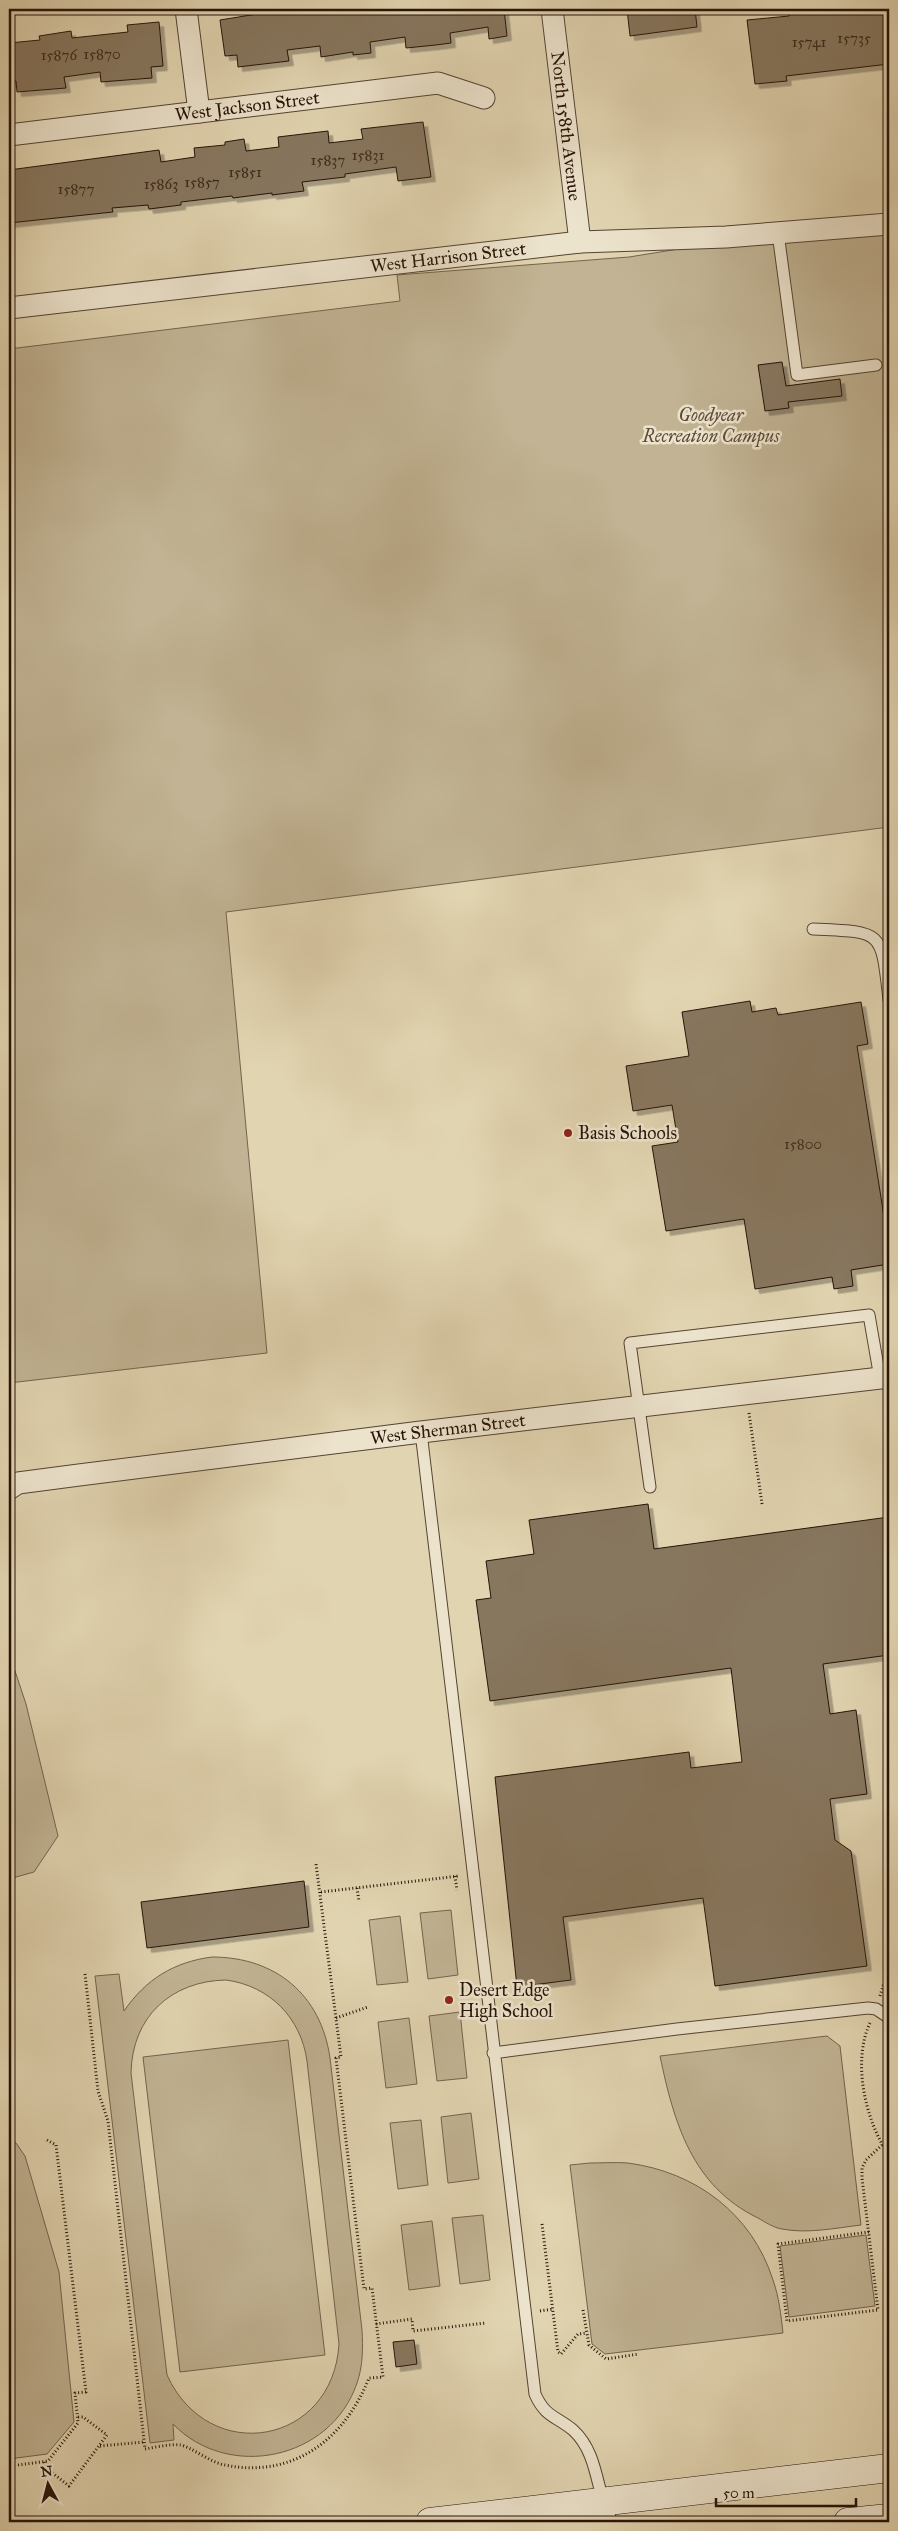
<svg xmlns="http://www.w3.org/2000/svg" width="898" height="2531" font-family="'IM FELL Great Primer',serif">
	<defs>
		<filter id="shadow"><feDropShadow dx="4.5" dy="4.5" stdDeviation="0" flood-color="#0004"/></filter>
	</defs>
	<rect width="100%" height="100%" fill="#e1d4b0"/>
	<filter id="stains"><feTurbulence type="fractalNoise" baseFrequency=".004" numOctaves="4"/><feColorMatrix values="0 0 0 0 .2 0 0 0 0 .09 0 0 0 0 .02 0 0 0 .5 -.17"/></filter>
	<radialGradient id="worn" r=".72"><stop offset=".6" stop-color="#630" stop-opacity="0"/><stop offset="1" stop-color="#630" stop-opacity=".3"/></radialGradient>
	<!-- green -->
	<path fill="#c1b393" stroke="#74634e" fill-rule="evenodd" d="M 889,223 L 889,827 L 226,912 L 267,1353 L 9,1383 L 9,349 L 400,301 L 397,275 L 629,257 L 778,233 Z
		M 9,1653 L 26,1704 L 58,1836 L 34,1872 L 9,1879 Z
		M 451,1910 L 458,1975 L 428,1979 L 420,1913 Z
		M 400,1916 L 408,1982 L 377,1985 L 369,1920 Z
		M 212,1957 C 276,1957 321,1995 330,2058 L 362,2330 C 363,2348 363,2366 357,2383 C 331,2460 228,2481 173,2424 L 174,2440 L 150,2443 L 95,1976 L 119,1974 L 124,2011 C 146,1979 174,1962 212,1957 ZM 226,1980 C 270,1986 301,2018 307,2061 L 339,2344 C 333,2445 209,2467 167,2375 L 131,2073 C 132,2017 171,1981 226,1980 Z
		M 460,2012 L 467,2078 L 437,2081 L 429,2016 Z
		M 409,2018 L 417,2084 L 386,2088 L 378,2022 Z
		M 827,2036 L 840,2046 L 861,2225 C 836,2228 807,2234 782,2229 C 774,2228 765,2222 758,2218 C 692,2186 674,2123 660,2056 Z
		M 288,2040 L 325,2355 L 180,2372 L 143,2057 Z
		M 471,2113 L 479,2179 L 448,2183 L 441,2117 Z
		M 421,2120 L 428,2185 L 398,2189 L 390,2123 Z
		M 9,2139 L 16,2143 L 25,2156 L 59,2272 L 74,2422 L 47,2454 L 9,2459 Z
		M 590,2163 C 603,2163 616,2162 628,2163 C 696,2172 752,2214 773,2280 C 779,2297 781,2315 783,2333 L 605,2354 L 592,2344 L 570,2165 Z
		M 483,2215 L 490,2280 L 460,2284 L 452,2218 Z
		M 432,2221 L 440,2286 L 409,2290 L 401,2225 Z
		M 866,2235 L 875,2306 L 789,2317 L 780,2246 Z"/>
	<!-- building -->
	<path fill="#87775f" stroke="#261308" filter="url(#shadow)" d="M 288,9 L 294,9 L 294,11 L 313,9 L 504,9 L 507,36 L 489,39 L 488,27 L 450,33 L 451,43 L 436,45 L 406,48 L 405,37 L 370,42 L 371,53 L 353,55 L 353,52 L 321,57 L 320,46 L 287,50 L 289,61 L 238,67 L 237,55 L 225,56 L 220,20 Z
		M 627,9 L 695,9 L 697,27 L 630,36 Z
		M 817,9 L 889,9 L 889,64 L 786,76 L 787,81 L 755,84 L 747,20 L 789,16 L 789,12 Z
		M 159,22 L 163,66 L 151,67 L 152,78 L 101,82 L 100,72 L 64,77 L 66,88 L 17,92 L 16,81 L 9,82 L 9,43 L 40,40 L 39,36 L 71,31 L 72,38 L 128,32 L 127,25 Z
		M 423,122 L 431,177 L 398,181 L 396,167 L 345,174 L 345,177 L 302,182 L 304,191 L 272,195 L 272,193 L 233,198 L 232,196 L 181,202 L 181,205 L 149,209 L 148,205 L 112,208 L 113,212 L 9,223 L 9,170 L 159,150 L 161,162 L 195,157 L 194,148 L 225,145 L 225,142 L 244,139 L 246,151 L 279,147 L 278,137 L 328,131 L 329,143 L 363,139 L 361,129 Z
		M 782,362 L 786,386 L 840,379 L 842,396 L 788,402 L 789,408 L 765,411 L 758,365 Z
		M 750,1001 L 752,1012 L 776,1008 L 778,1015 L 861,1002 L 868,1044 L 857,1046 L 889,1248 L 889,1264 L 851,1270 L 853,1286 L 834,1289 L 832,1277 L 755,1289 L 744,1219 L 666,1231 L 652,1146 L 678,1142 L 672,1105 L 633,1111 L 626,1066 L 689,1056 L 682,1012 Z
		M 648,1504 L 654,1549 L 889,1517 L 889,1655 L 823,1664 L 830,1714 L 856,1710 L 867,1794 L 830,1799 L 835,1840 L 851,1851 L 867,1966 L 715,1986 L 703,1898 L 563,1917 L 571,1980 L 517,1987 L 495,1777 L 689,1752 L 691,1768 L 742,1762 L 731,1668 L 490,1701 L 476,1600 L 491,1598 L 486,1561 L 534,1554 L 529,1520 Z
		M 304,1881 L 309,1927 L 147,1948 L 141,1902 Z
		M 414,2340 L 417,2364 L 396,2367 L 393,2342 Z"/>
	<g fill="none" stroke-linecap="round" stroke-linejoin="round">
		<defs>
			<path id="service" d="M 778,233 L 797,375 L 876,365
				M 813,929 C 884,932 881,930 889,1000
				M 421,1432 L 535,2394 C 545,2417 556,2416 573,2430 C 593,2448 596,2476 603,2501
				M 650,1487 L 630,1343 L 869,1315 L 880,1378
				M 493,2053 L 677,2029 L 868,2008 L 876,2009 L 888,2017"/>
			<g id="minor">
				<path d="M 186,9 L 199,112"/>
				<path id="s1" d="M 552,9 L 580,242"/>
				<path id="s2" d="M 9,135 L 438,83 L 484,98"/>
				<path id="s3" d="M 9,308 L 580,242 L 726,237 L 889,224"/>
				<path id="s4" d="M 9,1489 L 18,1483 L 79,1475 L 421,1432 L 889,1377"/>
				<path d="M 603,2501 L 605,2522"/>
			</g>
			<path id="secondary" d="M 430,2522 L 889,2468
				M 848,2522 L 889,2518"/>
		</defs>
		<!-- service casing -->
		<use href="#service" stroke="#554332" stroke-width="13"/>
		<!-- minor casing -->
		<use href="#minor" stroke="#554332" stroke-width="23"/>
		<!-- secondary casing -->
		<use href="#secondary" stroke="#261308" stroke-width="29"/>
		<!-- path -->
		<path stroke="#261308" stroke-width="3" stroke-dasharray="1 2.5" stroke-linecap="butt" d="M 749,1413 L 762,1504
			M 455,1876 L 457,1890
			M 357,1888 L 359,1901
			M 321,1892 L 459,1876
			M 85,1974 L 98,2091 L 108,2121 L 145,2449 C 156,2447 169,2444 180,2445 C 190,2446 211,2463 225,2465 C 293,2479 345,2439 369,2378 L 383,2377 L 372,2288 L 364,2289 L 336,2058 L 341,2057 L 316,1864
			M 880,1996 L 884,1983 L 889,1977
			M 336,2018 L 368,2007
			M 870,2023 C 852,2061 865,2121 889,2155
			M 542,2224 L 558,2352 L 561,2354 L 578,2334 L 587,2333
			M 869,2232 L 778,2244 L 787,2321 L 878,2310 L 862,2178 L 862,2168 L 866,2160 L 882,2145
			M 583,2310 L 589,2345 L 606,2359 L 639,2354
			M 540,2311 L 553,2309
			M 376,2324 L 412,2319 L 413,2331 L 486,2323
			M 100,2446 L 144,2442
			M 44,2462 L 46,2468 L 69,2486 L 107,2435 L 83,2417 L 78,2417
			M 18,2465 L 48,2461 L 78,2423 L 75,2393 L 86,2392 L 56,2145 L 47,2140"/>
		<!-- service -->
		<use href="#service" stroke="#ece3cc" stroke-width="11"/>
		<!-- minor -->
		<use href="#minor" stroke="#ece3cc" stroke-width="21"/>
		<!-- secondary -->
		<use href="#secondary" stroke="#ece3cc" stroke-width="28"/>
	</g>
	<!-- markers -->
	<g fill="#8f2418" stroke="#ece3cc" stroke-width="2">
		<circle cx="568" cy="1133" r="5"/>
		<circle cx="449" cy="2000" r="5"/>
	</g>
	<g text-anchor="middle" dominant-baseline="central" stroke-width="5" stroke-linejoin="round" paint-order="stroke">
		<!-- number labels -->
		<g font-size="15" fill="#3e2c1e">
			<text x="854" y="38">15735</text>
			<text x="809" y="42">15741</text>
			<text x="102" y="54">15870</text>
			<text x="59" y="55">15876</text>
			<text x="368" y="155">15831</text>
			<text x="328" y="160">15837</text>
			<text x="245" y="172">15851</text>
			<text x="202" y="182">15857</text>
			<text x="161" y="184">15863</text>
			<text x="76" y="189">15877</text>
			<text x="803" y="1144">15800</text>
		</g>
		<!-- street labels -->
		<g font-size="18" fill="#261308" stroke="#ece3cc">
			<text stroke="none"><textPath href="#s2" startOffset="240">West Jackson Street</textPath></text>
			<text stroke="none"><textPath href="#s1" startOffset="118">North 158th Avenue</textPath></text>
			<text stroke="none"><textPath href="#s3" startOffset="442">West Harrison Street</textPath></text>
			<text stroke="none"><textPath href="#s4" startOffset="444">West Sherman Street</textPath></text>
		</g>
		<!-- park labels -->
		<g font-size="18" font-style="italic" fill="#5c4b39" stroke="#ece3cc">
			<text x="711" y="415">Goodyear<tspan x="711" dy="21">Recreation Campus</tspan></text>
		</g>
		<!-- poi labels -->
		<g font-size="18" fill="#261308" stroke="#ece3cc" text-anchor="start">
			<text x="578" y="1133">Basis Schools</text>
			<text x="459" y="1990">Desert Edge<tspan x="459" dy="21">High School</tspan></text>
		</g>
	</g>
	<!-- margin -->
	<rect width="898" height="2531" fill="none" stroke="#e1d4b0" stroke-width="30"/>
	<rect x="10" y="10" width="878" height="2511" fill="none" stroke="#261308" stroke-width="2.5"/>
	<rect x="15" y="15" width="868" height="2501" fill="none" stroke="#261308"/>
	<!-- north arrow -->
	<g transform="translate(48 2484) rotate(353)" stroke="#ece3cc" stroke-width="4" paint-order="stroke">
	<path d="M0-4L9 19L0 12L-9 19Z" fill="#261308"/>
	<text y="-8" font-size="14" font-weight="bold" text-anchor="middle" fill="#261308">N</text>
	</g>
	<!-- scale -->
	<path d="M716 2498v8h140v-8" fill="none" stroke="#261308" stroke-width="2.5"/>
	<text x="723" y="2498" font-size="15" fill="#261308" stroke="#ece3cc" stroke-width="4" paint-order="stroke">50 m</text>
	<rect width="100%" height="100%" filter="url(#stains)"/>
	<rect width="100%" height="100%" fill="url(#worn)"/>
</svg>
